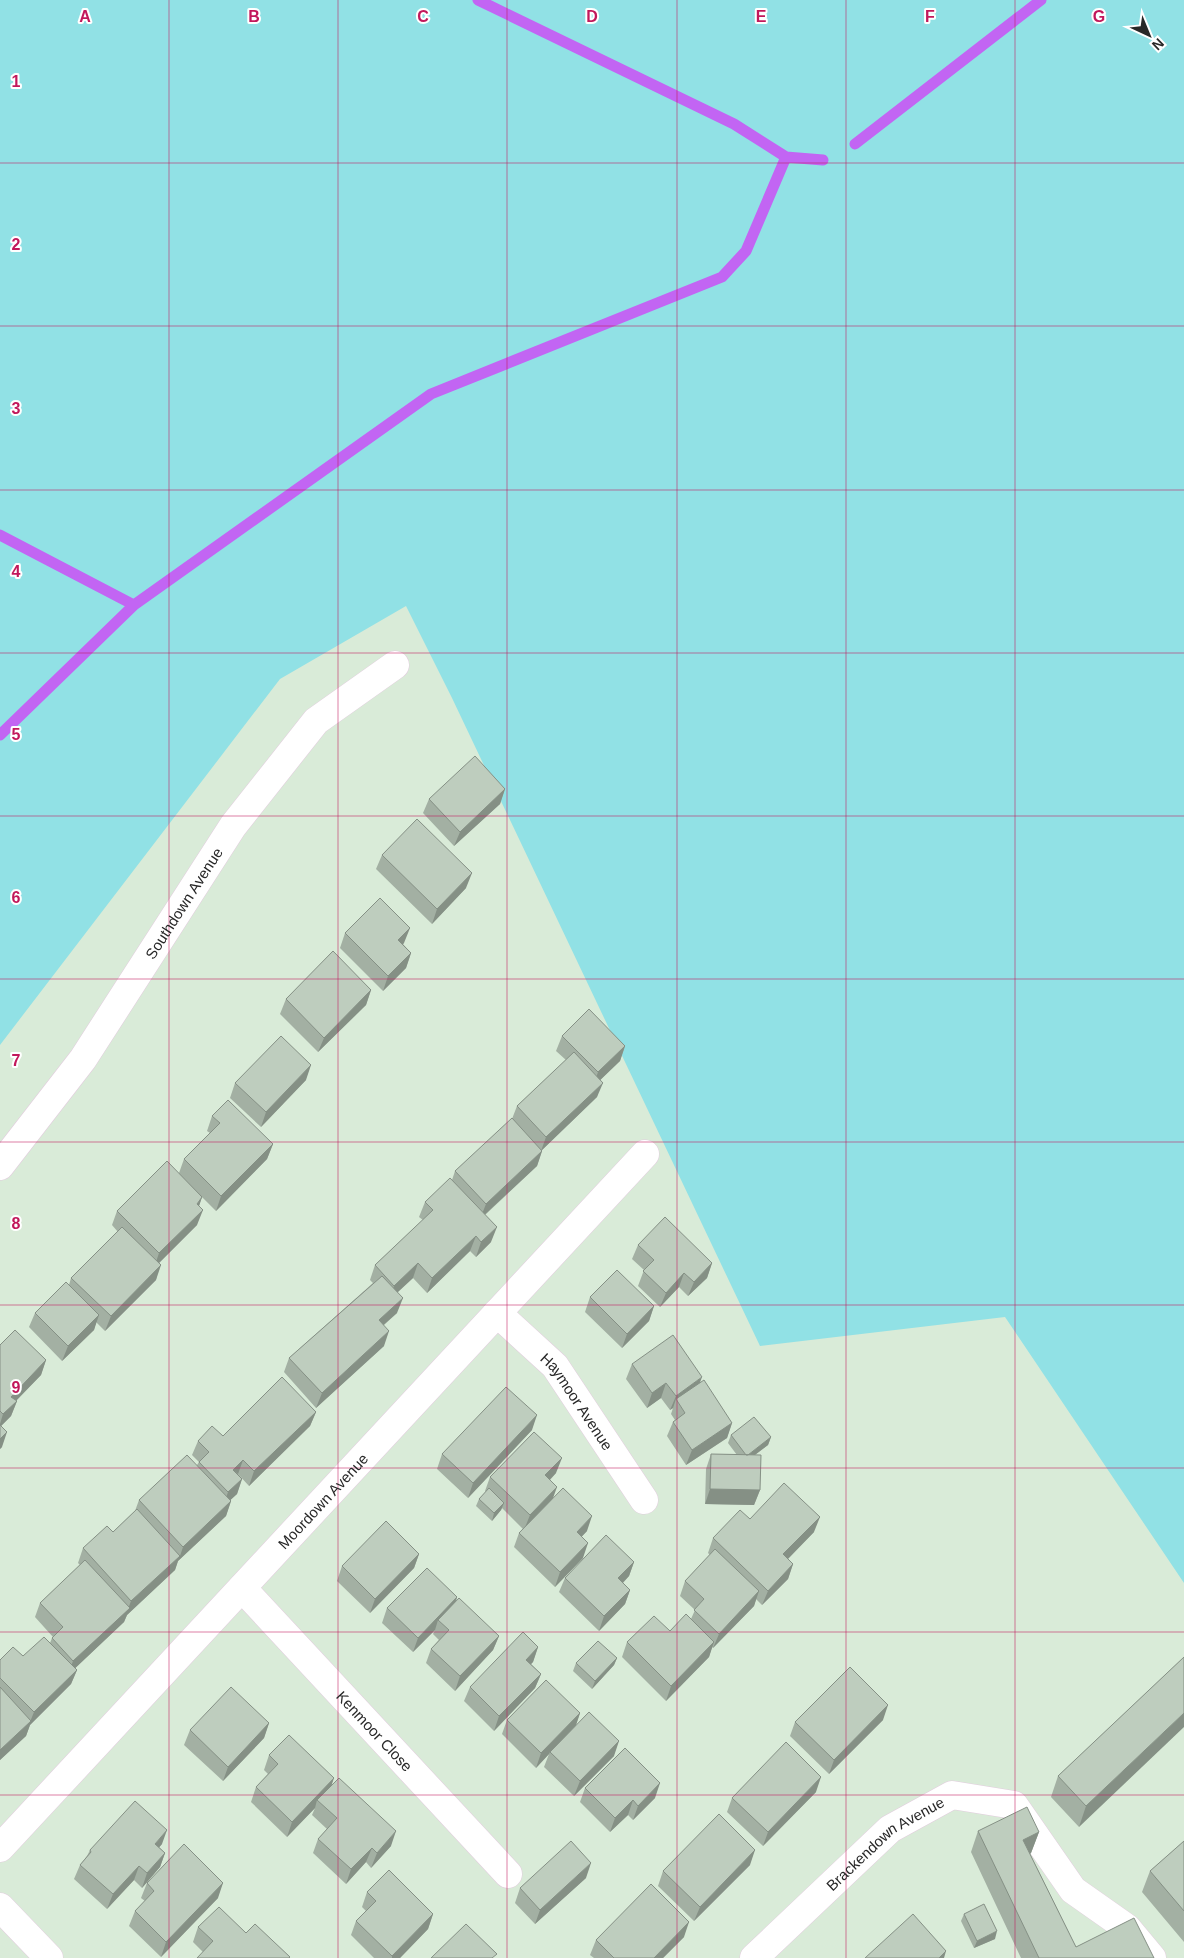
<svg xmlns="http://www.w3.org/2000/svg" width="1184" height="1958" font-family="Helvetica,sans-serif">
	<rect width="100%" height="100%" fill="#d9ebd8"/>
	<!-- green -->
	<path fill="#91e1e5" d="M 0,0 L 1184,0 L 1184,1583 L 1005,1317 L 760,1346 L 452,698 L 406,606 L 280,679 L 0,1045 Z"/>
	<g fill="none" stroke-linecap="round" stroke-linejoin="round">
		<!-- stream -->
		<path stroke="#c265f3" stroke-width="11" d="M 478,0 L 734,124 L 786,157 L 823,160
			M 855,144 L 1041,0
			M 0,535 L 134,605
			M 0,735 L 134,605 L 431,394 L 722,277 L 746,251 L 786,157"/>
		<defs>
			<g id="minor">
				<path id="s1" d="M 0,1166 L 83,1059 L 233,826 L 316,721 L 395,665"/>
				<path id="s2" d="M 497,1313 L 555,1366 L 644,1500"/>
				<path id="s3" d="M 242,1588 L 508,1874"/>
				<path id="s4" d="M 0,1848 L 645,1154"/>
				<path d="M 0,1907 L 49,1958"/>
				<path id="s5" d="M 754,1958 L 890,1829 L 952,1795 L 1014,1805 L 1073,1890 L 1127,1928 L 1152,1958"/>
			</g>
		</defs>
		<!-- minor casing -->
		<use href="#minor" stroke="#e2cdde" stroke-width="29"/>
		<!-- minor -->
		<use href="#minor" stroke="#fff" stroke-width="28"/>
	</g>
	<!-- wall -->
	<path fill="#a3b0a3" d="M 505,789 L 500,804 L 454,846 L 423,813 L 429,799 Z
		M 382,855 L 466,888 L 432,924 L 376,869 Z
		M 345,933 L 404,943 L 403,944 L 411,953 L 406,968 L 383,991 L 340,948 Z
		M 371,990 L 366,1005 L 318,1052 L 280,1014 L 286,999 Z
		M 562,1036 L 625,1046 L 620,1061 L 600,1080 L 597,1097 L 542,1150 L 542,1151 L 537,1166 L 485,1215 L 491,1242 L 476,1257 L 470,1251 L 427,1293 L 413,1278 L 397,1293 L 397,1313 L 384,1325 L 384,1346 L 316,1408 L 284,1372 L 289,1358 L 373,1283 L 370,1280 L 375,1265 L 423,1220 L 419,1217 L 425,1202 L 452,1180 L 455,1171 L 512,1119 L 517,1106 L 566,1060 L 556,1051 Z
		M 306,1080 L 261,1127 L 230,1098 L 235,1083 Z
		M 212,1116 L 273,1144 L 267,1159 L 216,1211 L 202,1197 L 199,1206 L 197,1225 L 159,1263 L 156,1280 L 105,1331 L 96,1322 L 94,1330 L 62,1361 L 29,1327 L 35,1313 L 69,1285 L 71,1278 L 118,1232 L 112,1225 L 117,1211 L 179,1173 L 184,1159 L 210,1133 L 207,1131 Z
		M 638,1245 L 712,1263 L 707,1278 L 688,1296 L 679,1287 L 660,1307 L 638,1286 L 644,1270 L 632,1259 Z
		M 590,1297 L 654,1306 L 649,1321 L 622,1348 L 585,1312 Z
		M 0,1345 L 46,1360 L 41,1375 L 16,1401 L 17,1401 L 11,1416 L 1,1426 L 2,1447 L 0,1449 Z
		M 632,1364 L 700,1383 L 732,1423 L 727,1438 L 686,1465 L 667,1436 L 673,1422 L 675,1420 L 671,1414 L 673,1408 L 670,1410 L 661,1398 L 647,1408 L 626,1379 Z
		M 316,1412 L 310,1426 L 249,1486 L 238,1474 L 242,1479 L 237,1494 L 230,1500 L 231,1501 L 226,1516 L 178,1561 L 175,1570 L 127,1615 L 124,1622 L 75,1668 L 77,1670 L 71,1684 L 30,1725 L 26,1736 L 0,1760 L 0,1660 L 23,1656 L 50,1643 L 52,1638 L 53,1637 L 35,1617 L 40,1603 L 80,1565 L 78,1563 L 83,1548 L 113,1532 L 135,1511 L 139,1500 L 197,1465 L 199,1462 L 192,1455 L 198,1441 L 223,1436 Z
		M 532,1430 L 468,1498 L 437,1469 L 442,1454 Z
		M 731,1435 L 771,1437 L 768,1445 L 755,1455 L 760,1490 L 754,1505 L 705,1504 L 706,1469 L 711,1454 L 737,1455 L 728,1443 Z
		M 556,1473 L 550,1480 L 553,1498 L 587,1531 L 581,1537 L 583,1558 L 555,1587 L 514,1547 L 519,1533 L 523,1529 L 502,1508 L 501,1510 L 492,1521 L 476,1506 L 479,1499 L 486,1492 L 485,1491 L 490,1477 Z
		M 750,1519 L 814,1532 L 788,1559 L 793,1564 L 788,1579 L 762,1605 L 756,1599 L 754,1606 L 713,1648 L 712,1647 L 709,1657 L 666,1701 L 622,1657 L 627,1642 L 670,1631 L 691,1619 L 695,1610 L 680,1596 L 685,1581 L 710,1555 L 708,1553 L 713,1538 Z
		M 419,1554 L 414,1568 L 370,1613 L 337,1581 L 342,1566 Z
		M 634,1562 L 629,1576 L 623,1583 L 630,1590 L 625,1604 L 599,1631 L 559,1592 L 565,1578 Z
		M 457,1597 L 456,1602 L 499,1636 L 493,1650 L 455,1691 L 426,1663 L 431,1649 L 439,1640 L 433,1634 L 435,1630 L 413,1652 L 382,1623 L 387,1608 Z
		M 538,1647 L 533,1662 L 531,1664 L 541,1674 L 535,1688 L 494,1731 L 464,1701 L 470,1687 Z
		M 1184,1657 L 1079,1827 L 1051,1797 L 1058,1776 Z
		M 617,1658 L 614,1665 L 592,1689 L 573,1671 L 576,1663 Z
		M 580,1713 L 576,1725 L 614,1756 L 574,1796 L 544,1767 L 549,1754 L 536,1768 L 502,1734 L 507,1720 Z
		M 883,1720 L 829,1774 L 790,1736 L 795,1722 Z
		M 269,1723 L 264,1738 L 223,1781 L 184,1745 L 190,1730 Z
		M 269,1755 L 332,1785 L 391,1846 L 371,1868 L 366,1862 L 346,1884 L 313,1853 L 318,1839 L 327,1829 L 312,1815 L 315,1808 L 287,1837 L 251,1802 L 256,1787 L 268,1774 L 264,1770 Z
		M 585,1788 L 655,1798 L 633,1820 L 628,1815 L 610,1832 L 580,1802 Z
		M 816,1792 L 763,1846 L 727,1812 L 732,1798 Z
		M 978,1831 L 1039,1832 L 1031,1853 L 1030,1854 L 1076,1947 L 1154,1958 L 1021,1958 L 971,1852 Z
		M 1184,1841 L 1184,1942 L 1142,1892 L 1150,1871 Z
		M 162,1844 L 159,1847 L 165,1853 L 160,1867 L 142,1888 L 134,1880 L 107,1909 L 74,1879 L 80,1865 L 87,1856 L 90,1850 Z
		M 750,1865 L 694,1921 L 658,1886 L 663,1871 Z
		M 586,1878 L 535,1924 L 515,1903 L 520,1888 Z
		M 147,1883 L 218,1898 L 161,1957 L 129,1926 L 135,1911 L 145,1901 L 141,1898 Z
		M 367,1892 L 433,1914 L 428,1929 L 400,1958 L 374,1958 L 351,1935 L 356,1921 L 366,1911 L 362,1907 Z
		M 964,1914 L 995,1939 L 974,1948 L 961,1921 Z
		M 198,1927 L 246,1933 L 203,1952 L 193,1942 Z
		M 684,1937 L 663,1958 L 594,1958 L 590,1955 L 596,1940 Z"/>
	<!-- shaded-wall -->
	<path fill="#859085" d="M 505,789 L 500,804 L 454,846 L 460,832 Z
		M 472,873 L 466,888 L 432,924 L 437,909 Z
		M 410,928 L 404,943 L 393,954 L 398,940 Z
		M 411,953 L 406,968 L 383,991 L 388,976 Z
		M 371,990 L 366,1005 L 318,1052 L 324,1038 Z
		M 625,1046 L 620,1061 L 593,1087 L 598,1072 Z
		M 311,1065 L 306,1080 L 261,1127 L 266,1112 Z
		M 603,1083 L 597,1097 L 541,1151 L 546,1137 Z
		M 273,1144 L 267,1159 L 216,1211 L 221,1196 Z
		M 542,1151 L 537,1166 L 480,1219 L 486,1204 Z
		M 202,1197 L 197,1212 L 197,1204 Z
		M 203,1210 L 197,1225 L 154,1268 L 159,1253 Z
		M 497,1227 L 491,1242 L 476,1257 L 481,1242 Z
		M 476,1236 L 470,1251 L 427,1293 L 432,1278 Z
		M 418,1263 L 413,1278 L 389,1300 L 394,1286 Z
		M 712,1263 L 707,1278 L 688,1296 L 694,1282 Z
		M 161,1265 L 156,1280 L 105,1331 L 111,1316 Z
		M 684,1273 L 679,1287 L 660,1307 L 666,1293 Z
		M 403,1298 L 397,1313 L 373,1334 L 379,1320 Z
		M 654,1306 L 649,1321 L 622,1348 L 627,1334 Z
		M 99,1315 L 94,1330 L 62,1361 L 68,1346 Z
		M 389,1331 L 384,1346 L 316,1408 L 322,1393 Z
		M 46,1360 L 41,1375 L 6,1411 L 11,1397 Z
		M 702,1377 L 697,1391 L 676,1399 L 673,1408 L 670,1410 L 676,1396 Z
		M 666,1383 L 661,1398 L 647,1408 L 652,1393 Z
		M 17,1401 L 11,1416 L 0,1427 L 0,1424 L 3,1414 Z
		M 316,1412 L 310,1426 L 249,1486 L 254,1471 Z
		M 537,1415 L 532,1430 L 468,1498 L 473,1483 Z
		M 732,1423 L 727,1438 L 686,1465 L 692,1450 Z
		M 7,1432 L 2,1447 L 0,1449 L 0,1439 Z
		M 771,1437 L 768,1445 L 744,1463 L 747,1456 Z
		M 562,1458 L 556,1473 L 540,1490 L 545,1475 Z
		M 243,1460 L 238,1474 L 233,1470 Z
		M 242,1479 L 237,1494 L 223,1507 L 228,1492 Z
		M 557,1487 L 552,1501 L 524,1530 L 530,1515 Z
		M 710,1489 L 760,1490 L 754,1505 L 705,1504 Z
		M 231,1501 L 226,1516 L 178,1561 L 175,1570 L 127,1615 L 124,1622 L 68,1675 L 73,1661 L 128,1609 L 131,1601 L 180,1556 L 183,1547 Z
		M 504,1503 L 501,1510 L 492,1521 L 494,1513 Z
		M 592,1516 L 587,1531 L 572,1547 L 577,1532 Z
		M 820,1517 L 814,1532 L 778,1569 L 783,1554 Z
		M 588,1543 L 583,1558 L 555,1587 L 560,1572 Z
		M 419,1554 L 414,1568 L 370,1613 L 375,1599 Z
		M 634,1562 L 629,1576 L 613,1593 L 618,1578 Z
		M 793,1564 L 788,1579 L 762,1605 L 768,1591 Z
		M 630,1590 L 625,1604 L 599,1631 L 604,1616 Z
		M 759,1591 L 754,1606 L 713,1648 L 719,1634 Z
		M 457,1597 L 452,1612 L 438,1620 L 435,1630 L 413,1652 L 418,1638 Z
		M 499,1636 L 493,1650 L 455,1691 L 460,1676 Z
		M 714,1642 L 709,1657 L 666,1701 L 671,1686 Z
		M 538,1647 L 533,1662 L 521,1674 L 526,1660 Z
		M 617,1658 L 614,1665 L 592,1689 L 595,1681 Z
		M 77,1670 L 71,1684 L 30,1725 L 26,1736 L 0,1760 L 0,1750 L 30,1722 L 34,1712 Z
		M 541,1674 L 535,1688 L 494,1731 L 499,1716 Z
		M 888,1705 L 883,1720 L 829,1774 L 834,1760 Z
		M 580,1713 L 575,1728 L 550,1752 L 549,1754 L 536,1768 L 541,1753 Z
		M 1184,1713 L 1184,1727 L 1079,1827 L 1086,1806 Z
		M 269,1723 L 264,1738 L 223,1781 L 228,1767 Z
		M 619,1741 L 614,1756 L 574,1796 L 580,1781 Z
		M 821,1777 L 816,1792 L 763,1846 L 768,1832 Z
		M 334,1778 L 329,1793 L 317,1800 L 315,1808 L 287,1837 L 292,1822 Z
		M 660,1783 L 655,1798 L 633,1820 L 638,1806 Z
		M 633,1800 L 628,1815 L 610,1832 L 615,1818 Z
		M 167,1830 L 162,1844 L 150,1858 L 155,1844 Z
		M 396,1831 L 391,1846 L 371,1868 L 377,1853 Z
		M 1039,1832 L 1031,1853 L 1016,1861 L 1023,1840 Z
		M 372,1848 L 366,1862 L 346,1884 L 351,1869 Z
		M 755,1850 L 750,1865 L 694,1921 L 700,1907 Z
		M 165,1853 L 160,1867 L 142,1888 L 147,1873 Z
		M 591,1863 L 586,1878 L 535,1924 L 540,1910 Z
		M 139,1866 L 134,1880 L 107,1909 L 113,1894 Z
		M 223,1883 L 218,1898 L 161,1957 L 166,1942 Z
		M 433,1914 L 428,1929 L 400,1958 L 392,1958 L 392,1956 Z
		M 689,1922 L 684,1937 L 663,1958 L 654,1958 Z
		M 997,1931 L 995,1939 L 974,1948 L 977,1941 Z
		M 946,1951 L 944,1958 L 939,1958 Z"/>
	<!-- building -->
	<path fill="#becdbe" stroke="#859085" d="M 475,756 L 505,789 L 460,832 L 429,799 Z
		M 417,819 L 472,873 L 437,909 L 382,855 Z
		M 380,898 L 410,928 L 398,940 L 411,953 L 388,976 L 345,933 Z
		M 333,951 L 371,990 L 324,1038 L 286,999 Z
		M 589,1009 L 625,1046 L 598,1072 L 562,1036 Z
		M 281,1036 L 311,1065 L 266,1112 L 235,1083 Z
		M 574,1052 L 603,1083 L 546,1137 L 517,1106 Z
		M 228,1100 L 273,1144 L 221,1196 L 184,1159 L 220,1123 L 212,1116 Z
		M 512,1118 L 542,1151 L 486,1204 L 455,1171 Z
		M 167,1161 L 202,1197 L 197,1204 L 203,1210 L 159,1253 L 117,1211 Z
		M 450,1178 L 497,1227 L 481,1242 L 476,1236 L 432,1278 L 418,1263 L 394,1286 L 375,1265 L 433,1210 L 425,1202 Z
		M 665,1217 L 712,1263 L 694,1282 L 684,1273 L 666,1293 L 643,1271 L 654,1260 L 638,1245 Z
		M 122,1227 L 161,1265 L 111,1316 L 71,1278 Z
		M 617,1270 L 654,1306 L 627,1334 L 590,1297 Z
		M 382,1276 L 403,1298 L 379,1320 L 389,1331 L 322,1393 L 289,1358 Z
		M 66,1282 L 99,1315 L 68,1346 L 35,1313 Z
		M 15,1330 L 46,1360 L 11,1397 L 17,1401 L 3,1414 L 0,1411 L 0,1345 Z
		M 673,1335 L 702,1377 L 676,1396 L 666,1383 L 652,1393 L 632,1364 Z
		M 282,1377 L 316,1412 L 254,1471 L 243,1460 L 233,1470 L 242,1479 L 228,1492 L 199,1462 L 209,1452 L 198,1441 L 212,1426 L 223,1436 Z
		M 704,1380 L 732,1423 L 692,1450 L 673,1422 L 685,1413 L 676,1399 Z
		M 506,1387 L 537,1415 L 473,1483 L 442,1454 Z
		M 754,1417 L 771,1437 L 748,1455 L 746,1455 L 731,1435 Z
		M 0,1425 L 7,1432 L 0,1439 Z
		M 534,1432 L 562,1458 L 545,1475 L 557,1487 L 530,1515 L 490,1477 Z
		M 711,1454 L 761,1455 L 760,1490 L 710,1489 Z
		M 187,1455 L 231,1501 L 183,1547 L 139,1500 Z
		M 784,1483 L 820,1517 L 783,1554 L 793,1564 L 768,1591 L 713,1538 L 740,1510 L 750,1519 Z
		M 489,1488 L 504,1503 L 494,1513 L 479,1499 Z
		M 563,1488 L 592,1516 L 577,1532 L 588,1543 L 560,1572 L 519,1533 Z
		M 137,1509 L 180,1556 L 131,1601 L 83,1548 L 107,1526 L 113,1532 Z
		M 386,1521 L 419,1554 L 375,1599 L 342,1566 Z
		M 606,1535 L 634,1562 L 618,1578 L 630,1590 L 604,1616 L 565,1578 Z
		M 715,1549 L 759,1591 L 719,1634 L 694,1610 L 704,1599 L 685,1581 Z
		M 85,1560 L 130,1608 L 73,1661 L 52,1638 L 63,1627 L 40,1603 Z
		M 427,1568 L 457,1597 L 418,1638 L 387,1608 Z
		M 459,1598 L 499,1636 L 460,1676 L 431,1649 L 449,1630 L 438,1620 Z
		M 686,1614 L 714,1642 L 671,1686 L 627,1642 L 654,1616 L 670,1631 Z
		M 523,1632 L 538,1647 L 526,1660 L 541,1674 L 499,1716 L 470,1687 Z
		M 44,1637 L 77,1670 L 34,1712 L 0,1678 L 0,1660 L 13,1647 L 23,1656 Z
		M 598,1641 L 617,1658 L 595,1681 L 576,1663 Z
		M 1184,1657 L 1184,1713 L 1086,1806 L 1058,1776 Z
		M 850,1667 L 888,1705 L 834,1760 L 795,1722 Z
		M 546,1680 L 580,1713 L 541,1753 L 507,1720 Z
		M 0,1687 L 31,1721 L 0,1750 Z
		M 231,1687 L 269,1723 L 228,1767 L 190,1730 Z
		M 589,1712 L 619,1741 L 580,1781 L 550,1752 Z
		M 289,1735 L 334,1778 L 292,1822 L 256,1787 L 278,1764 L 269,1755 Z
		M 786,1742 L 821,1777 L 768,1832 L 732,1798 Z
		M 625,1748 L 660,1783 L 638,1806 L 633,1800 L 615,1818 L 585,1788 Z
		M 339,1778 L 396,1831 L 377,1853 L 372,1848 L 351,1869 L 318,1839 L 337,1818 L 317,1800 Z
		M 135,1801 L 167,1830 L 155,1844 L 165,1853 L 147,1873 L 139,1866 L 113,1894 L 80,1865 L 91,1852 L 90,1850 Z
		M 1027,1807 L 1039,1832 L 1023,1840 L 1076,1947 L 1134,1918 L 1154,1958 L 1039,1958 L 978,1831 Z
		M 719,1814 L 755,1850 L 700,1907 L 663,1871 Z
		M 571,1841 L 591,1863 L 540,1910 L 520,1888 Z
		M 1184,1841 L 1184,1911 L 1150,1871 Z
		M 184,1844 L 223,1883 L 166,1942 L 135,1911 L 154,1891 L 147,1883 Z
		M 389,1870 L 433,1914 L 392,1956 L 356,1921 L 376,1901 L 367,1892 Z
		M 651,1884 L 689,1922 L 654,1958 L 614,1958 L 596,1940 Z
		M 984,1904 L 997,1931 L 977,1941 L 964,1914 Z
		M 219,1907 L 246,1933 L 255,1924 L 290,1957 L 289,1958 L 197,1958 L 213,1941 L 198,1927 Z
		M 913,1914 L 946,1951 L 939,1958 L 865,1958 Z
		M 466,1924 L 497,1954 L 492,1958 L 431,1958 Z"/>
	<!-- grid -->
	<path fill="none" stroke="#c2185b" stroke-width="1" stroke-opacity="0.55" d="M 169,0 L 169,1958M 338,0 L 338,1958M 507,0 L 507,1958M 677,0 L 677,1958M 846,0 L 846,1958M 1015,0 L 1015,1958M 0,163 L 1184,163M 0,326 L 1184,326M 0,490 L 1184,490M 0,653 L 1184,653M 0,816 L 1184,816M 0,979 L 1184,979M 0,1142 L 1184,1142M 0,1305 L 1184,1305M 0,1468 L 1184,1468M 0,1632 L 1184,1632M 0,1795 L 1184,1795"/>
	<g text-anchor="middle" dominant-baseline="central" stroke-width="4" stroke-linejoin="round" paint-order="stroke">
		<!-- street labels -->
		<g font-size="15" fill="#282828" stroke="#fff">
			<text stroke="none"><textPath href="#s1" startOffset="321">Southdown Avenue</textPath></text>
			<text stroke="none"><textPath href="#s2" startOffset="120">Haymoor Avenue</textPath></text>
			<text stroke="none"><textPath href="#s4" startOffset="474">Moordown Avenue</textPath></text>
			<text stroke="none"><textPath href="#s3" startOffset="195">Kenmoor Close</textPath></text>
			<text stroke="none"><textPath href="#s5" startOffset="175">Brackendown Avenue</textPath></text>
		</g>
	</g>
	<g font-size="16" text-anchor="middle" font-weight="bold" fill="#c2185b" stroke="#fff" stroke-width="4" stroke-linejoin="round" paint-order="stroke">
		<text x="85" y="22">A</text>
		<text x="254" y="22">B</text>
		<text x="423" y="22">C</text>
		<text x="592" y="22">D</text>
		<text x="761" y="22">E</text>
		<text x="930" y="22">F</text>
		<text x="1099" y="22">G</text>
		<text x="16" y="87">1</text>
		<text x="16" y="250">2</text>
		<text x="16" y="414">3</text>
		<text x="16" y="577">4</text>
		<text x="16" y="740">5</text>
		<text x="16" y="903">6</text>
		<text x="16" y="1066">7</text>
		<text x="16" y="1229">8</text>
		<text x="16" y="1393">9</text>
	</g>
	<!-- north arrow -->
	<g transform="translate(1149 35) rotate(136)" stroke="#ffffff" stroke-width="4" paint-order="stroke">
	<path d="M0-4L9 19L0 12L-9 19Z" fill="#282828"/>
	<text y="-8" font-size="14" font-weight="bold" text-anchor="middle" fill="#282828">N</text>
	</g>
</svg>
